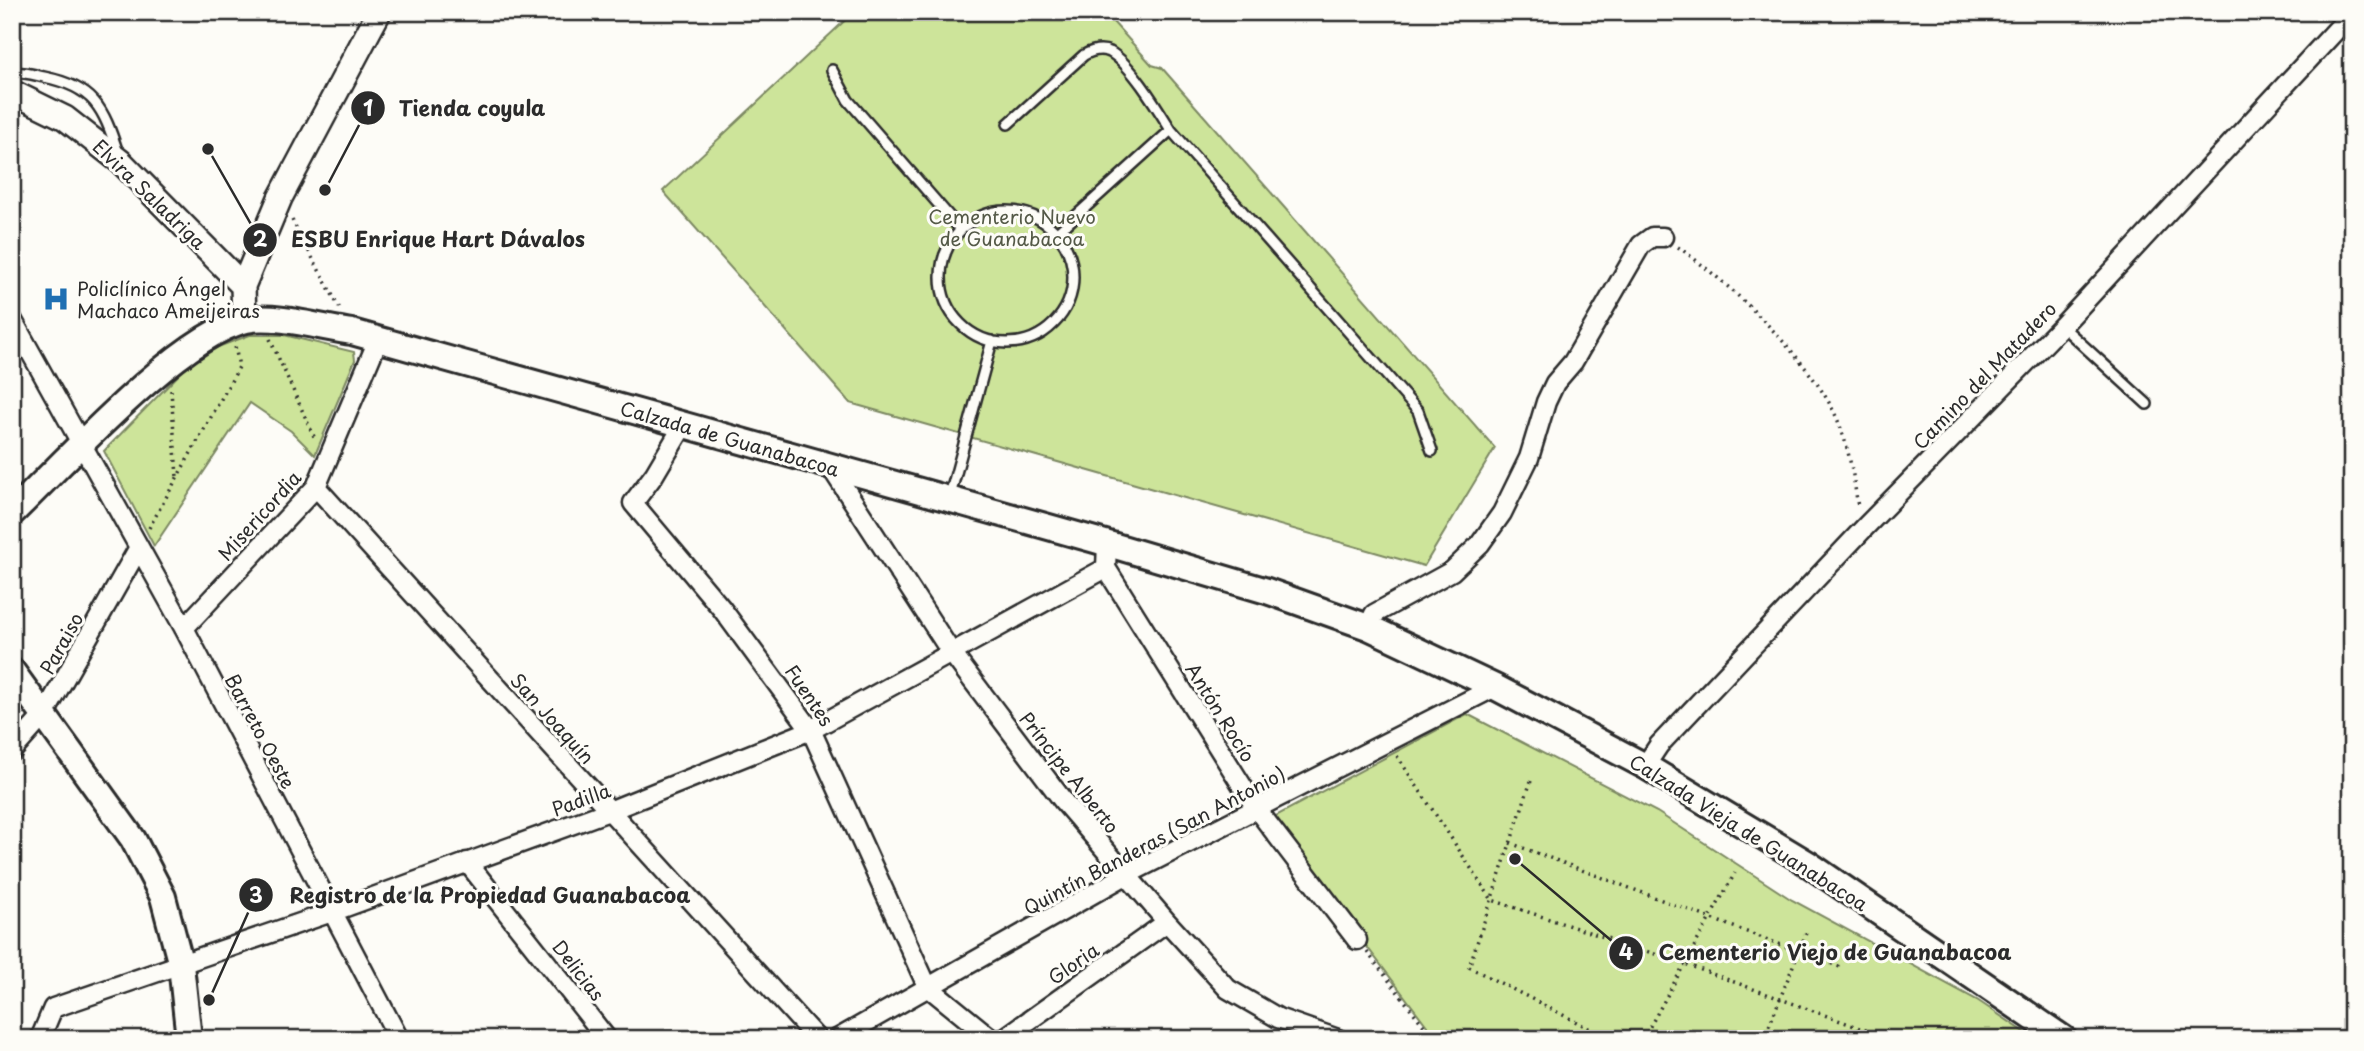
<svg xmlns="http://www.w3.org/2000/svg" width="2364" height="1051" font-family="'Playpen Sans',sans-serif">
	<rect width="100%" height="100%" fill="#fdfcf7"/>
	<filter id="ink" filterUnits="userSpaceOnUse"><feTurbulence type="fractalNoise" baseFrequency=".0143" numOctaves="2"/><feDisplacementMap in="SourceGraphic" scale="14" xChannelSelector="R" yChannelSelector="G"/><feConvolveMatrix kernelMatrix="1 2 1 2 8 2 1 2 1" color-interpolation-filters="sRGB"/></filter>
	<g filter="url(#ink)">
		<!-- green -->
		<path fill="#cde49a" stroke="#7c8862" stroke-width="2" d="M 854,12 L 1104,12 L 1152,65 L 1162,68 L 1495,448 L 1424,566 L 850,403 L 663,191 Z
			M 250,335 L 284,335 L 354,352 L 355,360 L 315,455 L 291,431 L 250,403 L 154,546 L 104,451 L 199,354 Z
			M 1467,714 L 1657,812 L 1792,900 L 1977,1000 L 2035,1039 L 1437,1039 L 1270,819 Z"/>
		<g fill="none" stroke-linecap="round" stroke-linejoin="round">
			<defs>
				<path id="service" d="M 832,70 L 848,100 L 961,230
					M 12,73 C 23,71 34,75 44,77 C 94,87 103,107 118,153
					M 1008,124 L 1084,55 C 1091,51 1101,48 1110,52 C 1131,64 1158,109 1171,130
					M941 277a66 66 0 1 1 132 0a66 66 0 1 1-132 0Z
					M 1057,233 L 1171,130 L 1418,411 L 1432,451
					M 2062,326 L 2147,404
					M 949,499 L 992,341"/>
				<path id="minor" d="M 12,319 L 184,628 L 399,1039
					M 683,426 L 654,475 L 633,503 L 722,609 L 811,730 L 927,986 L 992,1039
					M 830,466 L 951,652 L 1064,802 L 1167,922 L 1228,989 L 1278,1018 L 1338,1039
					M 316,487 L 817,1039
					M 1106,568 L 1256,808 L 1357,940
					M 1368,627 L 1374,614 L 1452,571 L 1480,544 L 1502,513 L 1529,458 L 1546,402 L 1555,383 L 1573,362 L 1641,245 L 1652,237 L 1663,237
					M 184,628 L 316,487 L 378,340
					M 12,751 L 44,715 L 138,549
					M 1645,766 L 1659,745 L 1867,525 L 2062,326 L 2352,13
					M 467,862 L 607,1039
					M 40,1039 L 53,1008 L 332,912 L 609,811 L 811,730 L 1106,568 L 1107,543
					M 837,1039 L 1126,875 L 1495,687
					M 1003,1039 L 1167,922"/>
				<path id="tertiary" d="M 12,92 L 65,118 L 121,162 L 243,286
					M 244,320 L 243,286 L 280,198 L 379,12"/>
				<path id="secondary" d="M 12,513 C 64,463 179,335 246,320 C 275,314 323,328 352,332 L 1095,540 L 1267,591 L 1368,627 L 1495,687 L 1645,766 L 1807,863 L 2064,1039
					M 12,671 L 133,839 L 163,897 L 181,965 L 189,1039"/>
			</defs>
			<!-- service casing -->
			<use href="#service" stroke="#2b2b2b" stroke-width="14"/>
			<!-- minor casing -->
			<use href="#minor" stroke="#2b2b2b" stroke-width="23"/>
			<!-- tertiary casing -->
			<use href="#tertiary" stroke="#2b2b2b" stroke-width="28"/>
			<!-- secondary casing -->
			<use href="#secondary" stroke="#2b2b2b" stroke-width="30"/>
			<!-- path -->
			<path stroke="#2b2b2b" stroke-width="3.5" stroke-dasharray="2 5" stroke-linecap="butt" d="M 292,220 L 340,309
				M 1678,247 C 1729,282 1809,359 1835,414 C 1848,442 1854,478 1858,508
				M 270,339 L 316,441
				M 171,390 L 177,477
				M 149,528 L 239,367 L 235,346
				M 1397,756 L 1492,900 L 1685,964 L 1890,1039
				M 1531,781 L 1469,967 L 1610,1039
				M 1510,843 L 1840,967
				M 1367,952 L 1434,1039
				M 1643,1039 L 1735,873
				M 1764,1039 L 1806,933"/>
			<!-- service -->
			<use href="#service" stroke="#fdfcf7" stroke-width="9"/>
			<!-- minor -->
			<use href="#minor" stroke="#fdfcf7" stroke-width="18"/>
			<!-- tertiary -->
			<use href="#tertiary" stroke="#fdfcf7" stroke-width="23"/>
			<!-- secondary -->
			<use href="#secondary" stroke="#fdfcf7" stroke-width="24"/>
		</g>
	</g>
	<!-- icons -->
	<defs>
		<symbol id="hospital-bare" viewBox="-9 -9 18 18"><path d="M-5-5h3v3.5h4V-5h3V5h-3V1.5h-4V5h-3Z" fill="#1f6fb2" stroke="#fdfcf7" stroke-width="2.5" paint-order="stroke"/></symbol>
	</defs>
	<g fill-rule="evenodd">
		<use href="#hospital-bare" x="37" y="280" width="38" height="38"/>
	</g>
	<g text-anchor="middle" dominant-baseline="central" stroke-width="6" stroke-linejoin="round" paint-order="stroke">
		<!-- street labels -->
		<g font-size="19" fill="#2b2b2b" stroke="#fdfcf7">
			<text transform="translate(150 194) rotate(44)">Elvira Saladriga</text>
			<text transform="translate(1984 375) rotate(-46)">Camino del Matadero</text>
			<text transform="translate(730 438) rotate(16)">Calzada de Guanabacoa</text>
			<text transform="translate(259 515) rotate(-48)">Misericordia</text>
			<text transform="translate(61 643) rotate(-61)">Paraiso</text>
			<text transform="translate(810 695) rotate(56)">Fuentes</text>
			<text transform="translate(1221 712) rotate(58)">Antón Rocío</text>
			<text transform="translate(553 718) rotate(48)">San Joaquín</text>
			<text transform="translate(261 731) rotate(62)">Barreto Oeste</text>
			<text transform="translate(1070 772) rotate(52)">Príncipe Alberto</text>
			<text transform="translate(581 799) rotate(-20)">Padilla</text>
			<text transform="translate(1749 832) rotate(32)">Calzada Vieja de Guanabacoa</text>
			<text transform="translate(1154 840) rotate(-28)">Quintín Banderas (San Antonio)</text>
			<text transform="translate(1073 963) rotate(-35)">Gloria</text>
			<text transform="translate(579 970) rotate(52)">Delicias</text>
		</g>
		<!-- park labels -->
		<g font-size="19" fill="#545947" stroke="#fdfcf7">
			<text x="1012" y="216">Cementerio Nuevo<tspan x="1012" dy="22">de Guanabacoa</tspan></text>
		</g>
		<!-- poi labels -->
		<g font-size="19" fill="#2b2b2b" stroke="#fdfcf7" text-anchor="start">
			<text x="77" y="288">Policlínico Ángel<tspan x="77" dy="22">Machaco Ameijeiras</tspan></text>
		</g>
	</g>
	<!-- callouts -->
	<path fill="none" stroke="#2b2b2b" stroke-width="2.5" d="M325 190L368 108M208 149L260 240M209 1000L256 895M1515 859L1626 953"/>
	<g fill="#2b2b2b" stroke="#fdfcf7" stroke-width="2.5">
		<circle cx="325" cy="190" r="7"/>
		<circle cx="208" cy="149" r="7"/>
		<circle cx="209" cy="1000" r="7"/>
		<circle cx="1515" cy="859" r="7"/>
		<circle cx="368" cy="108" r="18"/>
		<circle cx="260" cy="240" r="18"/>
		<circle cx="256" cy="895" r="18"/>
		<circle cx="1626" cy="953" r="18"/>
	</g>
	<g font-size="21" text-anchor="middle" font-weight="bold" fill="#fff">
		<text x="368" y="116">1</text>
		<text x="260" y="247">2</text>
		<text x="256" y="903">3</text>
		<text x="1626" y="960">4</text>
	</g>
	<g font-size="21" text-anchor="middle" font-weight="bold" fill="#2b2b2b" stroke="#fdfcf7" stroke-width="6" stroke-linejoin="round" paint-order="stroke">
		<text x="472" y="116">Tienda coyula</text>
		<text x="438" y="247">ESBU Enrique Hart Dávalos</text>
		<text x="490" y="903">Registro de la Propiedad Guanabacoa</text>
		<text x="1835" y="960">Cementerio Viejo de Guanabacoa</text>
	</g>
	<!-- margin -->
	<rect width="2364" height="1051" fill="none" stroke="#fdfcf7" stroke-width="42"/>
	<rect x="21" y="21" width="2322" height="1009" fill="none" stroke="#2b2b2b" stroke-width="2.5" filter="url(#ink)"/>
</svg>
